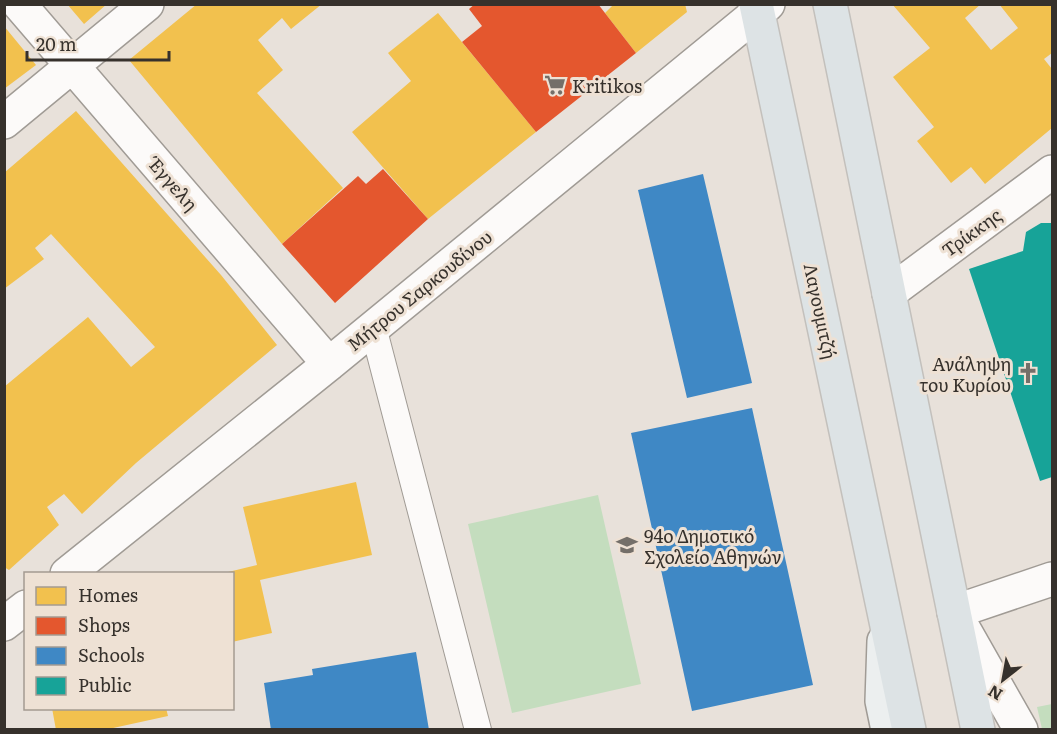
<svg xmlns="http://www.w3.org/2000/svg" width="1057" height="734" font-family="Literata,serif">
	<rect width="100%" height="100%" fill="#e8e1da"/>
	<!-- green -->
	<path fill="#c4ddbe" d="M 598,495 L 641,684 L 512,713 L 468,524 Z
		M 1052,704 L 1052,729 L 1042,729 L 1037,707 Z"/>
	<!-- homes -->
	<path fill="#f2c14e" d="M 67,4 L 107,4 L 84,24 Z
		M 197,4 L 322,4 L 291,29 L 282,18 L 258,40 L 283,70 L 257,93 L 343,188 L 282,244 L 129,60 Z
		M 614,4 L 685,4 L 687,12 L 636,53 L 605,13 Z
		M 892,4 L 981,4 L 965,18 L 991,50 L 1018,28 L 999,4 L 1052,4 L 1052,53 L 1044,59 L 1052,69 L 1052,128 L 985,184 L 971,167 L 951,183 L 917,141 L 934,127 L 893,77 L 930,48 Z
		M 438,13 L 536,132 L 428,219 L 352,132 L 411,81 L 388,53 Z
		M 4,26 L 36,65 L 4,89 Z
		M 76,111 L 221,275 L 277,345 L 136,463 L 82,514 L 64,494 L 47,507 L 59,525 L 9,570 L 4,567 L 4,387 L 88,317 L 131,367 L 155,347 L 51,234 L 35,248 L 44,259 L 4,289 L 4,173 Z
		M 356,482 L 372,555 L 260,580 L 272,633 L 232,642 L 232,574 L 224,573 L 257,565 L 243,507 Z
		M 52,708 L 166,708 L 168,716 L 104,730 L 56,730 Z"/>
	<!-- shops -->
	<path fill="#e4572e" d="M 475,4 L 598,4 L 636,53 L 536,132 L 462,42 L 482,26 L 469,9 Z
		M 383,169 L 428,219 L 335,303 L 282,244 L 358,176 L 366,184 Z"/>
	<!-- schools -->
	<path fill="#3f88c5" d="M 703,174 L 752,383 L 687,398 L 638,190 Z
		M 752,408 L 813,685 L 692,711 L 631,433 Z
		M 416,652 L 429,730 L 271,730 L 264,683 L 313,675 L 312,669 Z"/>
	<!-- public -->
	<path fill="#17a398" d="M 1041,223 L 1052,223 L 1052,477 L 1040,481 L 969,269 L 1023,251 L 1026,232 Z"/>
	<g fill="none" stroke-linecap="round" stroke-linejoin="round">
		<defs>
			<path id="lane" d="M 373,327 L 478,730"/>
			<path id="street" d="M 19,4 L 329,364
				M 4,122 L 147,4
				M 889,293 L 1052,172
				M 67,574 L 329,364 L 768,4
				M 4,624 L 26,607
				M 1021,730 L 954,612 L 1052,579"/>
			<path id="secondary" d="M 884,641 L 882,701 L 888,730"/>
			<path id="primary" d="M 756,4 L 909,730
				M 830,4 L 978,730"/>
		</defs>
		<!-- lane casing -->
		<use href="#lane" stroke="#a09b95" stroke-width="28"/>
		<!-- street casing -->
		<use href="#street" stroke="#a09b95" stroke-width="36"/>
		<!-- secondary casing -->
		<use href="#secondary" stroke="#a09b95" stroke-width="36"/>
		<!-- primary casing -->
		<use href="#primary" stroke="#c3c0bc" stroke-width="36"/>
		<!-- lane -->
		<use href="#lane" stroke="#fcfaf9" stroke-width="26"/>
		<!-- street -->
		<use href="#street" stroke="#fcfaf9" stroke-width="33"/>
		<!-- secondary -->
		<use href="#secondary" stroke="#ecefef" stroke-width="33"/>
		<!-- primary -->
		<use href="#primary" stroke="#dde3e5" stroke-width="33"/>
	</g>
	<!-- icons -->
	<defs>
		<symbol id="supermarket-bare" viewBox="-9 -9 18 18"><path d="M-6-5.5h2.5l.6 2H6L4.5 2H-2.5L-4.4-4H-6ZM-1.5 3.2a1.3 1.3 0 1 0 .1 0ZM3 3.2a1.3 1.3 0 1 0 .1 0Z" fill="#746f69" stroke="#eee1d4" stroke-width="2.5" paint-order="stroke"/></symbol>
		<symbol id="church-bare" viewBox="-9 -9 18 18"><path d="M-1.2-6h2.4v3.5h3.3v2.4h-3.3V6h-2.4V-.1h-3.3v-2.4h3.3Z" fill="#746f69" stroke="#eee1d4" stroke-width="2.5" paint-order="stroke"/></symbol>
		<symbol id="school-bare" viewBox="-9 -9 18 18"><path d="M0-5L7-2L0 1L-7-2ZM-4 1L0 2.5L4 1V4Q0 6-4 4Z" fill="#746f69" stroke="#eee1d4" stroke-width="2.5" paint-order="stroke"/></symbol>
	</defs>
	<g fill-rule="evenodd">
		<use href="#supermarket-bare" x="540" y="70" width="30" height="30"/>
		<use href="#church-bare" x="1013" y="358" width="30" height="30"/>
		<use href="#school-bare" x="612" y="530" width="30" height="30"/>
	</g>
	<g text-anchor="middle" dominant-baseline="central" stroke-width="6" stroke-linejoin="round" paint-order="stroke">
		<!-- poi labels -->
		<g font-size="18" fill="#36312c" stroke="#eee1d4" text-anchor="start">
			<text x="572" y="85">Kritikos</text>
			<text x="1011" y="363" text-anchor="end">Ανάληψη<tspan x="1011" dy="21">του Κυρίου</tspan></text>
			<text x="644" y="535">94ο Δημοτικό<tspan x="644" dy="21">Σχολείο Αθηνών</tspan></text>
		</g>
		<!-- street labels -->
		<g font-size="18" fill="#36312c" stroke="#eee1d4">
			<text transform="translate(174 184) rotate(49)">Έγγελη</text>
			<text transform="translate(971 232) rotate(-36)">Τρίκκης</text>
			<text transform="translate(419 290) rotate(-39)">Μήτρου Σαρκουδίνου</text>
			<text transform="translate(821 311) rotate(78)">Λαγουμιτζή</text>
		</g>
	</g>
	<!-- border -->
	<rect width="1057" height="734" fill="none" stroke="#36312c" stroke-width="12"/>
	<!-- legend -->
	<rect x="24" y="572" width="210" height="138" fill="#eee1d4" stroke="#a49b91" stroke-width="1.5"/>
	<rect x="36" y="587" width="30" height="18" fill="#f2c14e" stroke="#a49b91" stroke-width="1.5"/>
	<text x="78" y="602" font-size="18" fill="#36312c">Homes</text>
	<rect x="36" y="617" width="30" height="18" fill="#e4572e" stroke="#a49b91" stroke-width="1.5"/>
	<text x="78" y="632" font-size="18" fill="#36312c">Shops</text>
	<rect x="36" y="647" width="30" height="18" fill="#3f88c5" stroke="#a49b91" stroke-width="1.5"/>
	<text x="78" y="662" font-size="18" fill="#36312c">Schools</text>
	<rect x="36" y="677" width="30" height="18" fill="#17a398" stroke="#a49b91" stroke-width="1.5"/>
	<text x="78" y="692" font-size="18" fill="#36312c">Public</text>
	<!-- north arrow -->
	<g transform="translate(1003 680) rotate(211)" stroke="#eee1d4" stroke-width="4.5" paint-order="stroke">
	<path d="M0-4.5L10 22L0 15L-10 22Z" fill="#36312c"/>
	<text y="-9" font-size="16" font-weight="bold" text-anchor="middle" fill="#36312c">N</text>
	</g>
	<!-- scale -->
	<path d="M27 51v9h142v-9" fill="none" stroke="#36312c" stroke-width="3"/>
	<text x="36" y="51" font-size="18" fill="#36312c" stroke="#eee1d4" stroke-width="4.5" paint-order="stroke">20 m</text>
</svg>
